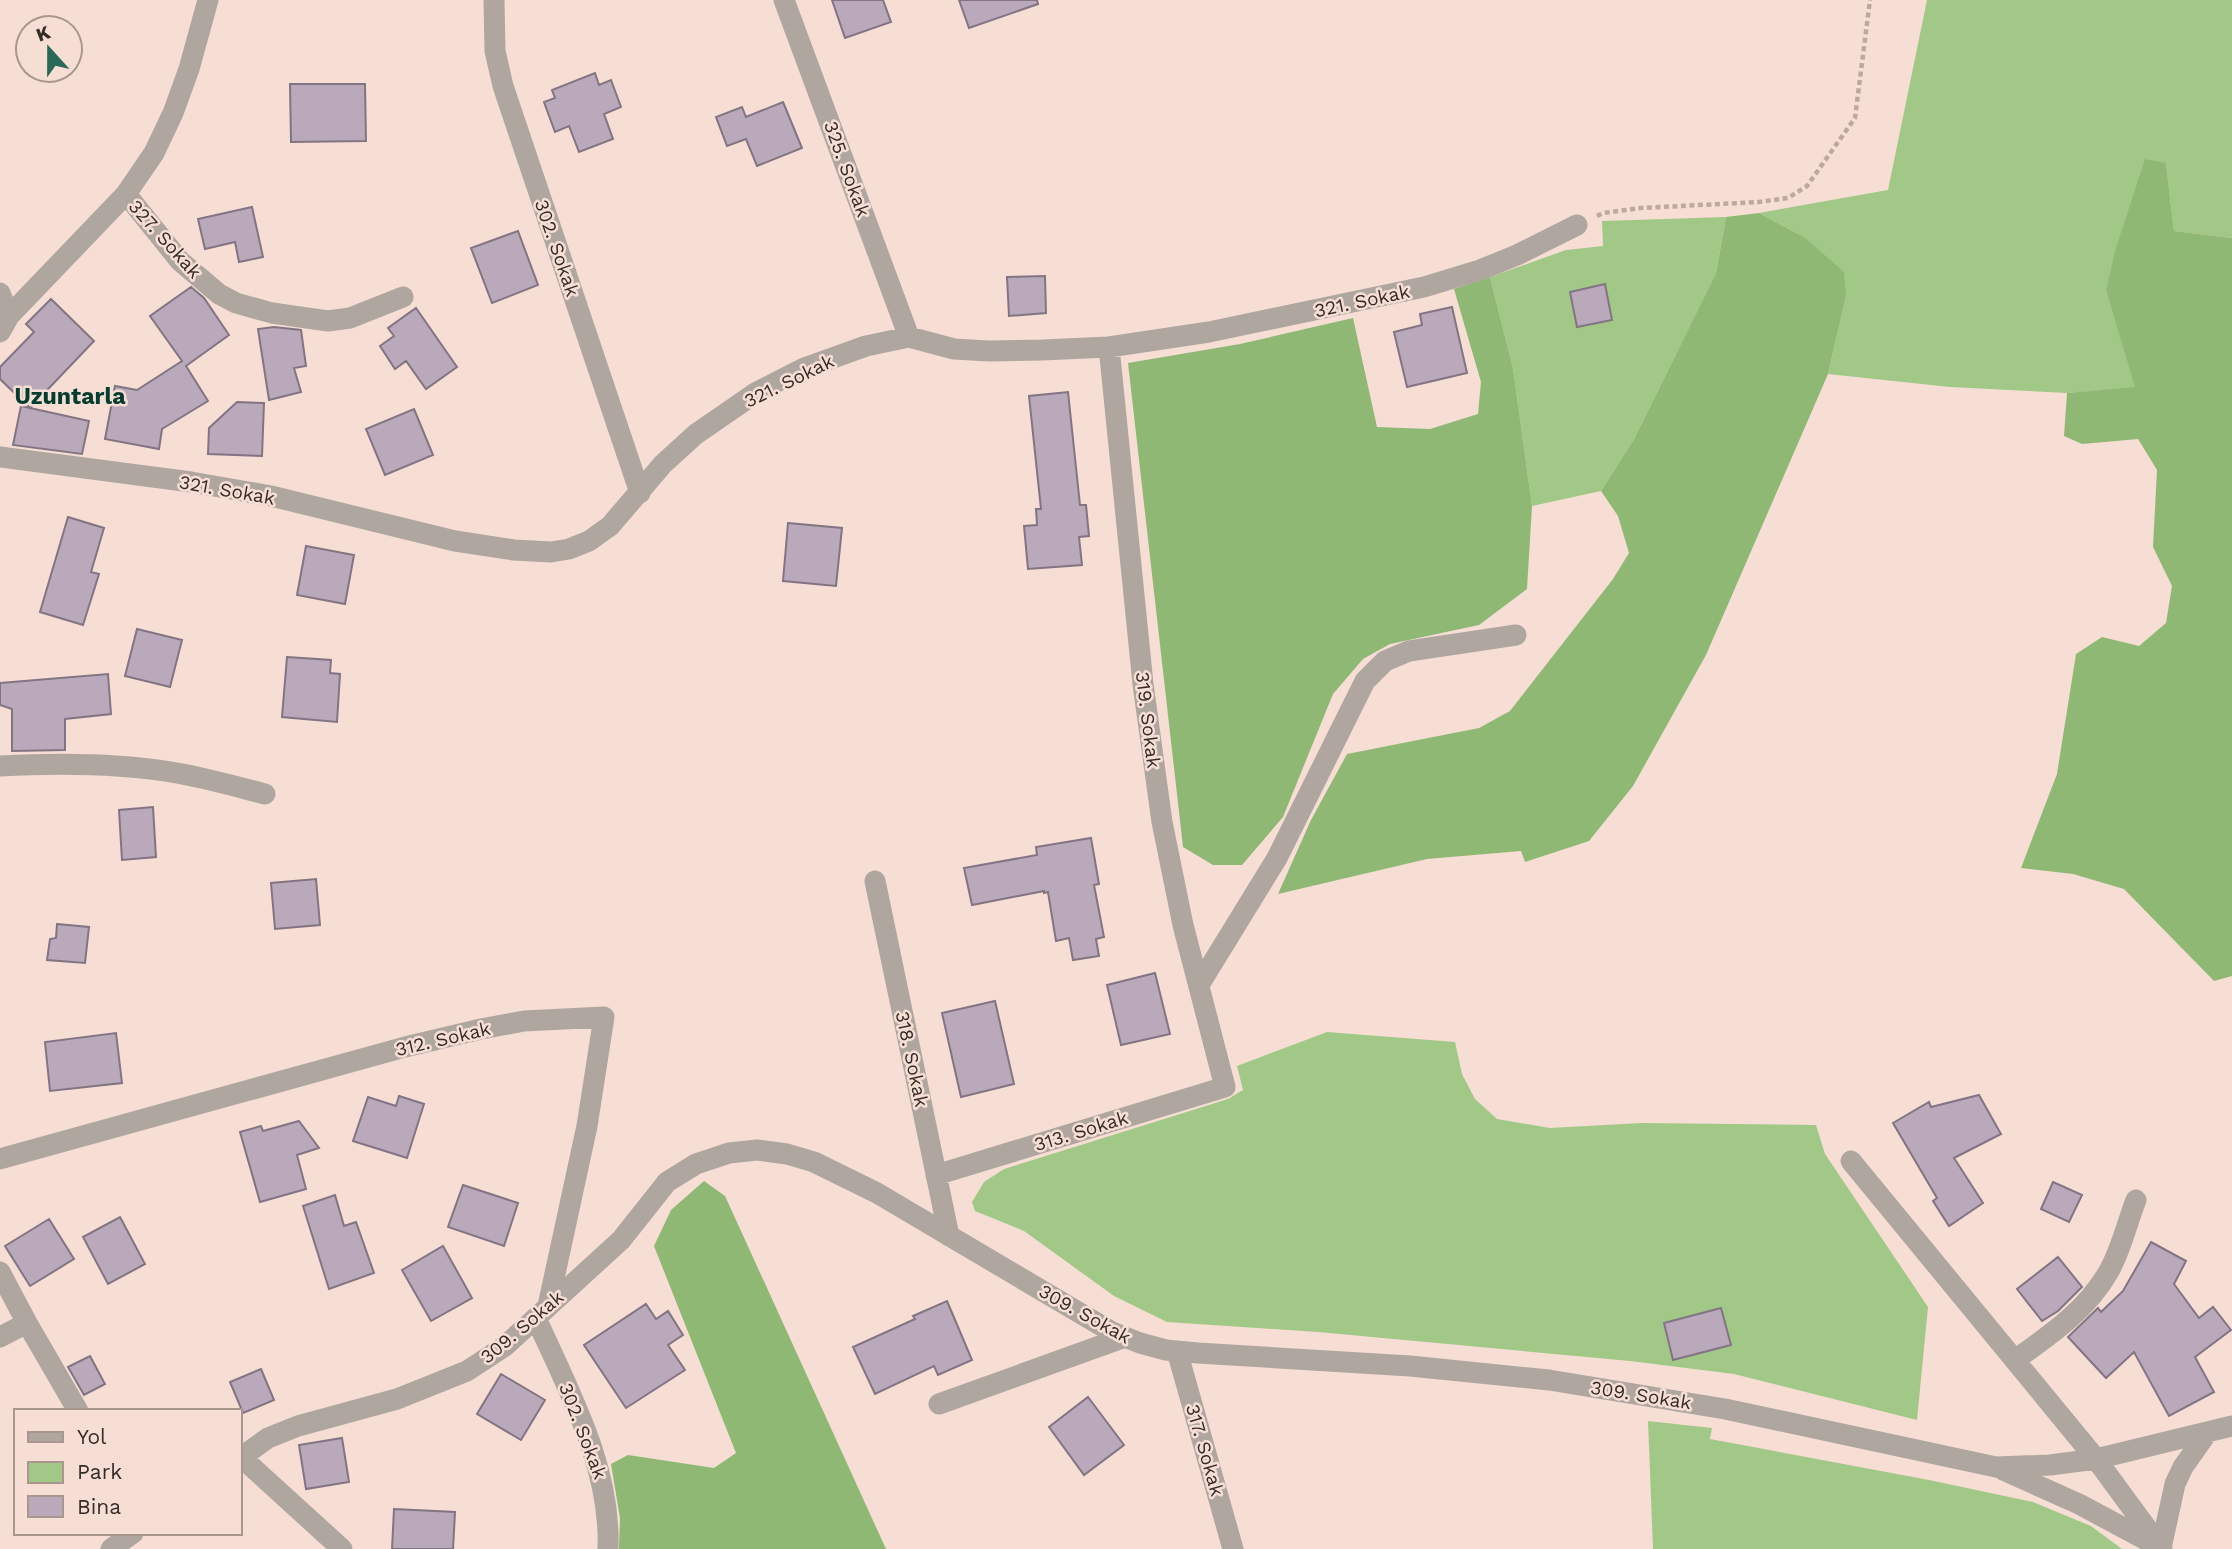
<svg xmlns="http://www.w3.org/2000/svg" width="2232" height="1549" font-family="'Work Sans',sans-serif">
	<rect width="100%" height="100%" fill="#f6ded4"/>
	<!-- green -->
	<path fill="#a2c888" d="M 1927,0 L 2232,0 L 2232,238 L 2174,231 L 2166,163 L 2106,291 L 2136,388 L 2067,393 L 1950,387 L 1828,374 L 1846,296 L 1804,237 L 1759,213 L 1888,190 Z
		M 1726,217 L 1716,273 L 1634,439 L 1601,491 L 1532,506 L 1513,368 L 1490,277 L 1566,250 L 1603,246 L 1602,221 Z
		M 1327,1032 L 1455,1042 L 1462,1074 L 1475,1099 L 1497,1119 L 1550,1128 L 1642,1123 L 1816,1125 L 1825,1154 L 1928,1307 L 1917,1420 L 1734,1374 L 1630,1361 L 1318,1332 L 1167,1322 L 1114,1296 L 1024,1231 L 975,1211 L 972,1202 L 984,1182 L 1004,1169 L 1228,1099 L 1243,1090 L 1237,1066 Z
		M 1648,1421 L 1712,1428 L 1710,1439 L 1929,1480 L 2033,1502 L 2091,1526 L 2122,1549 L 1653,1549 Z"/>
	<!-- forest -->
	<path fill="#8fb874" d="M 2145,159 L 2166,163 L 2174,231 L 2232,238 L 2232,976 L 2214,981 L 2124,889 L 2073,874 L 2021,868 L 2057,774 L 2076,654 L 2102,637 L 2139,646 L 2166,623 L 2172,586 L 2153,547 L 2157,470 L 2138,439 L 2082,444 L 2064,436 L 2067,393 L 2135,387 L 2106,291 L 2115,251 Z
		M 1759,213 L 1804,237 L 1844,272 L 1846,296 L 1828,374 L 1706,655 L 1633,786 L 1589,841 L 1525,862 L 1521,851 L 1427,859 L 1278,894 L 1311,820 L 1347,754 L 1479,728 L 1510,711 L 1613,579 L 1629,553 L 1618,516 L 1601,491 L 1634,439 L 1716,273 L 1726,217 Z
		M 1490,277 L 1513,368 L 1532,506 L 1527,589 L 1479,625 L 1390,644 L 1363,659 L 1333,694 L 1283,817 L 1242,865 L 1213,865 L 1183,847 L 1128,363 L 1240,344 L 1353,318 L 1377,427 L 1430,429 L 1478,414 L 1481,382 L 1454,289 Z
		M 704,1181 L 725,1196 L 886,1549 L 619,1549 L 620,1518 L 611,1464 L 628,1455 L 714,1468 L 736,1453 L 654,1246 L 671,1210 Z"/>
	<!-- building -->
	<path fill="#b9a9ba" stroke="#837484" stroke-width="2" d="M 832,0 L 883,0 L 891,22 L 845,38 Z
		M 959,0 L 1037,0 L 1038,4 L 969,28 Z
		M 595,73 L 599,85 L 611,80 L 621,107 L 604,114 L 613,139 L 579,152 L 569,126 L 555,132 L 544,102 L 555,98 L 552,90 Z
		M 290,84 L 365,84 L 366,141 L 291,142 Z
		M 783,102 L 802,148 L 757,166 L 746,139 L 727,146 L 716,117 L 742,107 L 746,117 Z
		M 252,207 L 263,257 L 239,262 L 235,242 L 205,249 L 198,219 Z
		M 518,231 L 538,285 L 492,303 L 471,248 Z
		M 1045,276 L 1046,313 L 1009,316 L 1007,277 Z
		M 1605,284 L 1612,320 L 1577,327 L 1570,292 Z
		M 191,287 L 204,298 L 229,335 L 186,366 L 208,401 L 162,429 L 159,449 L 105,439 L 115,386 L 137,390 L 182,361 L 150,316 Z
		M 51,299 L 94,341 L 30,408 L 0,379 L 0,367 L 34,332 L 26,324 Z
		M 1452,307 L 1467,373 L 1407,387 L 1394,332 L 1422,325 L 1420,314 Z
		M 416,308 L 457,367 L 426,389 L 406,361 L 395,369 L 380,346 L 394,336 L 388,328 Z
		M 274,327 L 301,330 L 306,366 L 294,368 L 301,392 L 269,400 L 258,329 Z
		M 1068,392 L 1080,505 L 1086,505 L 1089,536 L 1079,537 L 1082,565 L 1028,569 L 1024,526 L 1037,525 L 1036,509 L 1041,509 L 1029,396 Z
		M 237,402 L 264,403 L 262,456 L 208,454 L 209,428 Z
		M 21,406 L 89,421 L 82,454 L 13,445 Z
		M 414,409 L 433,455 L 385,475 L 366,429 Z
		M 68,517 L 104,528 L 91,572 L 99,574 L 83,625 L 40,612 Z
		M 788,523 L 842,528 L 836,586 L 783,581 Z
		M 306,546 L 354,555 L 345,604 L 297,595 Z
		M 137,629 L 182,640 L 170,687 L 125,676 Z
		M 287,657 L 331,660 L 330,673 L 340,674 L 337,722 L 282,717 Z
		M 108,674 L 111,714 L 65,719 L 65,750 L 12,751 L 12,709 L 0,705 L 0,683 Z
		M 153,807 L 156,857 L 122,860 L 119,810 Z
		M 1091,838 L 1099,884 L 1094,885 L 1104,937 L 1096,939 L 1099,956 L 1073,960 L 1069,938 L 1056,941 L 1048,892 L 1044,893 L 1044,891 L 972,905 L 964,868 L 1037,855 L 1036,847 Z
		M 316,879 L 320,925 L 275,929 L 271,883 Z
		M 57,924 L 89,927 L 85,963 L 47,960 L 50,939 L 56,938 Z
		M 1155,973 L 1170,1034 L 1121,1045 L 1107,985 Z
		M 995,1001 L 1014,1084 L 961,1097 L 942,1013 Z
		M 116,1033 L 122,1083 L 50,1091 L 45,1042 Z
		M 1979,1095 L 2001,1134 L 1954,1158 L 1983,1203 L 1949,1226 L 1933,1201 L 1937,1198 L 1893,1123 L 1929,1102 L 1931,1107 Z
		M 399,1096 L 424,1104 L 407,1158 L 353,1141 L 368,1097 L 396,1106 Z
		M 299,1121 L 319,1148 L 297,1155 L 306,1189 L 260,1202 L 240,1132 L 261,1126 L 263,1131 Z
		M 2053,1182 L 2082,1195 L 2069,1222 L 2041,1209 Z
		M 463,1185 L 518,1203 L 504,1246 L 448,1227 Z
		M 335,1195 L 344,1226 L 356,1222 L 374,1273 L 329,1289 L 303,1206 Z
		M 120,1217 L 145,1264 L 108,1284 L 83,1237 Z
		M 49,1219 L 74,1259 L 30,1286 L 5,1246 Z
		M 2151,1242 L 2186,1261 L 2174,1284 L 2199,1318 L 2213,1307 L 2231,1330 L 2195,1357 L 2214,1392 L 2169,1416 L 2134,1352 L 2106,1378 L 2068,1337 L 2098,1308 L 2101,1312 L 2123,1291 Z
		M 443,1246 L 472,1298 L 431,1321 L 402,1270 Z
		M 2058,1257 L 2082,1287 L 2058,1311 L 2042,1321 L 2017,1289 Z
		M 947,1301 L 972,1360 L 938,1375 L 934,1366 L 875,1394 L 853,1347 L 915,1319 L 913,1316 Z
		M 646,1304 L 656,1319 L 668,1311 L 683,1335 L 668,1345 L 685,1370 L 626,1408 L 584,1345 Z
		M 1721,1308 L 1731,1345 L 1673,1360 L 1664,1323 Z
		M 90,1356 L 105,1384 L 84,1395 L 68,1367 Z
		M 261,1369 L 274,1400 L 243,1413 L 230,1382 Z
		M 501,1374 L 545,1400 L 521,1440 L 477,1414 Z
		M 1088,1397 L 1124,1445 L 1084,1475 L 1049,1427 Z
		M 342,1438 L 349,1482 L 306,1489 L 299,1445 Z
		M 394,1509 L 455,1512 L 453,1549 L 392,1549 Z"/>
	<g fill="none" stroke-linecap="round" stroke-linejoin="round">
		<!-- path -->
		<path stroke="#bca8a0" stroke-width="4.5" stroke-dasharray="5 3.5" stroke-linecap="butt" d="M 1597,216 L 1603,213 L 1641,208 L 1759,202 L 1788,198 L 1807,186 L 1855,118 L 1870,0"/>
		<!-- minor -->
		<path stroke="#afa6a0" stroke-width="21" d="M 494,0 L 495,51 L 503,86 L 640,493
			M 784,0 L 909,337
			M 126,194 L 180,261 L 219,294 L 236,303 L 272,313 L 328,321 L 350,318 L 403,297
			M 0,293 L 9,316
			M 0,332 L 9,316 L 126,194 L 154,153 L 173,113 L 189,69 L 208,0
			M 0,457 L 191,482 L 271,496 L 455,541 L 514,550 L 551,552 L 569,549 L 589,541 L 610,526 L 663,464 L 696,434 L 757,392 L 802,369 L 866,346 L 909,337 L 954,349 L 989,351 L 1042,350 L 1109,347 L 1209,332 L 1424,287 L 1480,270 L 1517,255 L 1577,225
			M 0,766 C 57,763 115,763 171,772 C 202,777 234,786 265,794
			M 875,881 L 949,1236
			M 1199,985 L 1277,858 L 1365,681 L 1385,661 L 1409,651 L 1516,635
			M 0,1159 L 405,1047 L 481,1029 L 524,1021 L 604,1017 L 587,1126 L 548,1306
			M 1851,1161 L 2096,1459 L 2162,1549
			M 936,1175 L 1225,1087 L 1183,925 L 1162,822 L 1143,684 L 1109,347
			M 0,1272 L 27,1323 L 78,1411
			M 536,1318 C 569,1392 611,1466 608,1549
			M 0,1337 L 27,1323
			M 1177,1351 L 1233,1549
			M 2015,1360 C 2050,1335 2087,1310 2109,1271 C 2121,1250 2127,1223 2136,1200
			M 939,1404 L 1125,1337
			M 241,1457 L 342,1549
			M 240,1458 L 268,1438 L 298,1426 L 397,1399 L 467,1371 L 505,1346 L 621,1240 L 667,1182 L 696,1164 L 729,1153 L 757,1150 L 787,1154 L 814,1162 L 877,1193 L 1112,1332 L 1140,1343 L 1166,1350 L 1198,1353 L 1410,1366 L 1549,1380 L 1725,1409 L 1996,1467 L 2050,1465 L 2096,1459 L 2232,1426
			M 2003,1470 L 2079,1504 L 2161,1548 L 2175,1484 L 2183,1467 L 2207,1433
			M 111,1549 L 133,1533"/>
	</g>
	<g text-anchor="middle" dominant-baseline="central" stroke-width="5" stroke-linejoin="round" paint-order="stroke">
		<!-- street labels -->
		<g font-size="19" fill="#352c28" stroke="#f6ded4">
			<text transform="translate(847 169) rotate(70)">325. Sokak</text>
			<text transform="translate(165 239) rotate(48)">327. Sokak</text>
			<text transform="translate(557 248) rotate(71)">302. Sokak</text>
			<text transform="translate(1362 301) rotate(-12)">321. Sokak</text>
			<text transform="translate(789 381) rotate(-26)">321. Sokak</text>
			<text transform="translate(227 490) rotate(10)">321. Sokak</text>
			<text transform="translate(1148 720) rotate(83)">319. Sokak</text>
			<text transform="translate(443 1039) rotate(-13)">312. Sokak</text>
			<text transform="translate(912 1059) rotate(78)">318. Sokak</text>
			<text transform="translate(1081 1131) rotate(-17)">313. Sokak</text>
			<text transform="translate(1085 1314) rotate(29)">309. Sokak</text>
			<text transform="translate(522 1327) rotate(-40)">309. Sokak</text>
			<text transform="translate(1641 1395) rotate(9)">309. Sokak</text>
			<text transform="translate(583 1431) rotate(69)">302. Sokak</text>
			<text transform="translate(1205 1450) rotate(74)">317. Sokak</text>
		</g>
		<!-- quarter labels -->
		<g font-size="23" font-weight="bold" fill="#043d30" stroke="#f6ded4">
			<text x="70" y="396">Uzuntarla</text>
		</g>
	</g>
	<!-- legend -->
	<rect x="14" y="1409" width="228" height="126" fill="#f6ded4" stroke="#a9978f" stroke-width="2"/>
	<rect x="28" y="1432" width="35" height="10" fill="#afa6a0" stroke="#a9978f" stroke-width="2"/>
	<text x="77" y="1444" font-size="21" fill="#352c28">Yol</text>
	<rect x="28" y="1462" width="35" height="21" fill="#a2c888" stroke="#a9978f" stroke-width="2"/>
	<text x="77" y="1479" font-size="21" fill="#352c28">Park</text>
	<rect x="28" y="1496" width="35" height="21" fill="#b9a9ba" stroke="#a9978f" stroke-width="2"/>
	<text x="77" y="1514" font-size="21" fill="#352c28">Bina</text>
	<!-- north arrow -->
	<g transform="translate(49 49) rotate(339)"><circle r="33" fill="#f6ded4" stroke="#a9978f" stroke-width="2"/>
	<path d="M0-5L12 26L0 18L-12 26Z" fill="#286957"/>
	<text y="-10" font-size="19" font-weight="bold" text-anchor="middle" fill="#352c28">K</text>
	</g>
</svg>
